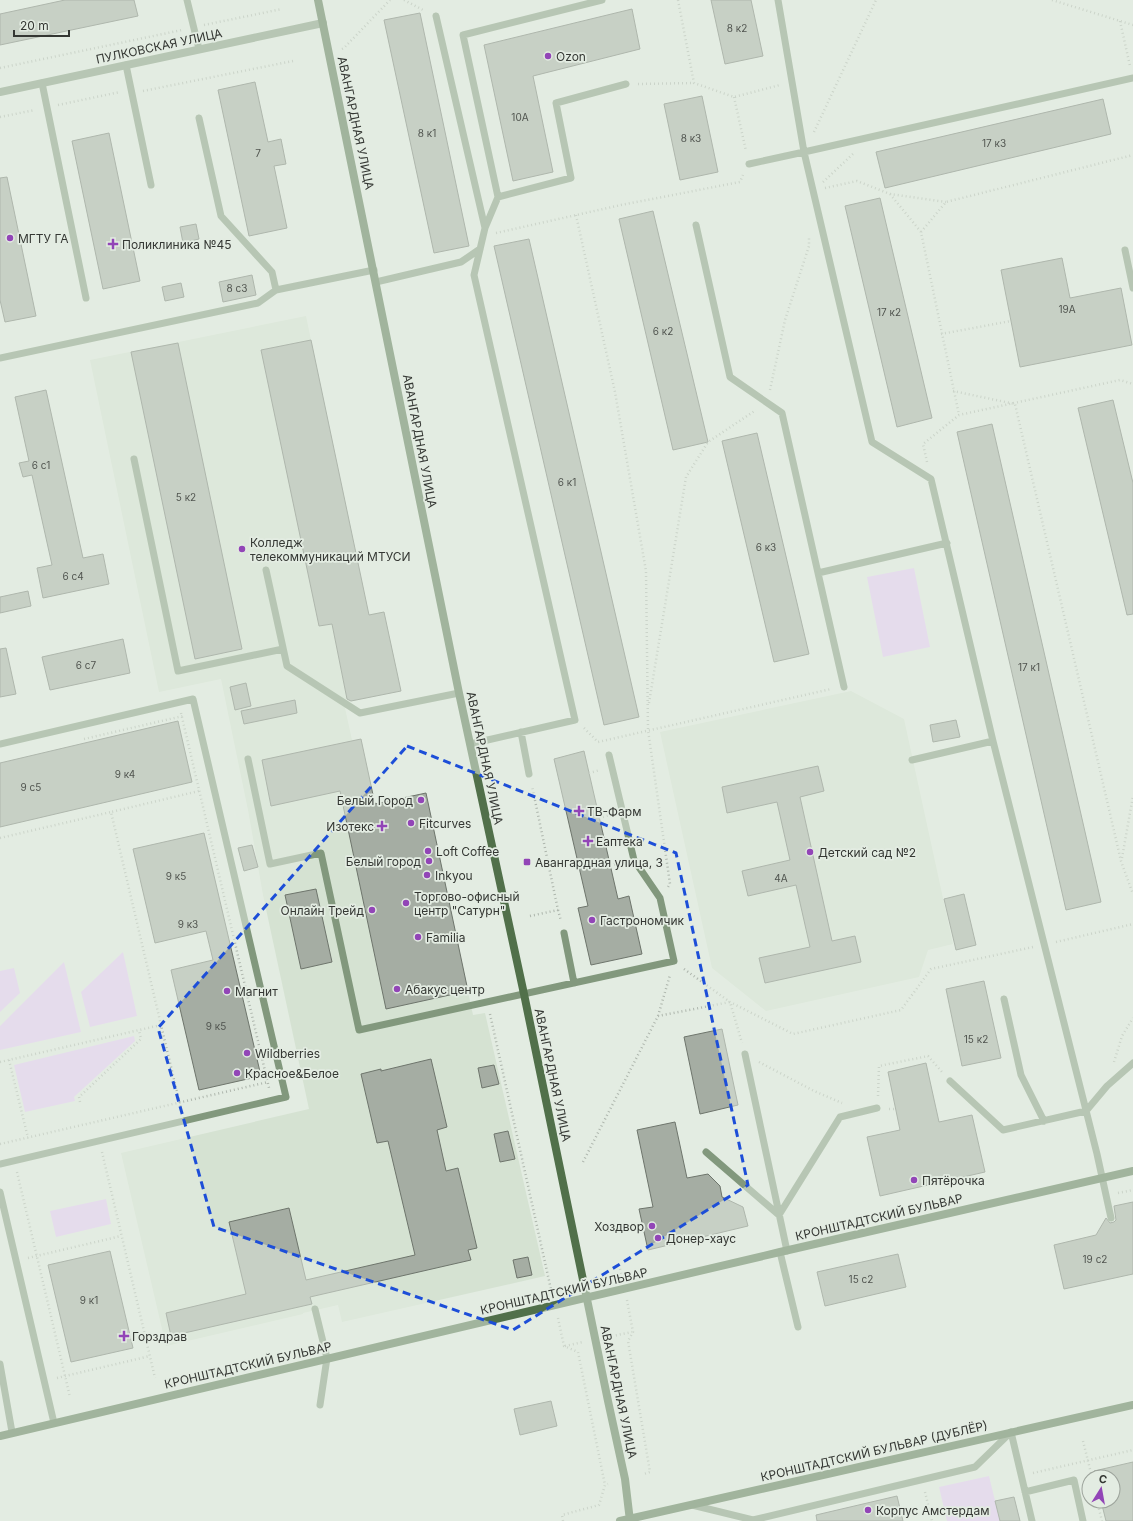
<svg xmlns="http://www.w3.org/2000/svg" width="1133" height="1521" font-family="Inter,sans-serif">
	<rect width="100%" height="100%" fill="#e3ece2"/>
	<!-- built -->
	<path fill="#d5e2d2" d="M 306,316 L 368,614 L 384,612 L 401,691 L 348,702 L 345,708 L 352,740 L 361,739 L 371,785 L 372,805 L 426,793 L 473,1015 L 485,1013 L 545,1276 L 342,1322 L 338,1305 L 303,1313 L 303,1314 L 166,1346 L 121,1153 L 309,1109 L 263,895 L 248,810 L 221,679 L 159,692 L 90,360 Z
		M 851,691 L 904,719 L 953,944 L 928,950 L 919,977 L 766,1011 L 712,968 L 660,732 Z"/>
	<!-- green -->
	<path fill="#e7c8f9" d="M 914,568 L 930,647 L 883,657 L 867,577 Z
		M 123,952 L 137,1016 L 90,1027 L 81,992 Z
		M 64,962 L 81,1032 L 0,1050 L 0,1026 Z
		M 14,968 L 20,993 L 0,1012 L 0,971 Z
		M 134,1036 L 135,1041 L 74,1097 L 75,1101 L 25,1112 L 14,1065 Z
		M 106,1199 L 111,1224 L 56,1237 L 50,1211 Z
		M 989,1476 L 1000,1521 L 947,1521 L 939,1487 Z"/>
	<!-- building -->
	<path fill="#a5ada3" stroke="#6e756c" d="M 65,0 L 134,0 L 138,16 L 0,45 L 0,14 Z
		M 711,0 L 751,0 L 763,56 L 725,64 Z
		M 632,9 L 640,49 L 533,76 L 553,172 L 513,181 L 484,45 Z
		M 420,13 L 469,246 L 434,253 L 384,20 Z
		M 255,82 L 268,142 L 281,139 L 286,164 L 274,166 L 287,228 L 249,236 L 218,90 Z
		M 702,96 L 718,172 L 680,180 L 664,104 Z
		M 1103,99 L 1111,134 L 885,188 L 876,152 Z
		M 109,133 L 140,281 L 103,289 L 72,141 Z
		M 7,177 L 36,316 L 5,322 L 0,300 L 0,178 Z
		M 880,198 L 932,418 L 897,427 L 845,206 Z
		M 653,211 L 708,442 L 673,450 L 619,219 Z
		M 196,224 L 199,239 L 183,243 L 180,227 Z
		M 529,239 L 639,717 L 604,725 L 494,246 Z
		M 1062,258 L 1070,298 L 1121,288 L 1132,345 L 1020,367 L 1001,270 Z
		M 252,275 L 256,295 L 223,302 L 219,282 Z
		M 181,283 L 184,297 L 165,301 L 162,287 Z
		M 311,340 L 369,615 L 384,612 L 401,691 L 351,701 L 347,699 L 332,624 L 319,626 L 261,350 Z
		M 178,343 L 242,649 L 195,659 L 131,352 Z
		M 46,390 L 83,558 L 103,554 L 109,584 L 43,598 L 37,568 L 52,565 L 32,475 L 23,477 L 19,463 L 29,461 L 15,397 Z
		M 1113,400 L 1133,483 L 1133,614 L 1127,615 L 1078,408 Z
		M 992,424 L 1101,902 L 1066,910 L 957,432 Z
		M 757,433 L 809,654 L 774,662 L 722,441 Z
		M 28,591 L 31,606 L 0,613 L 0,597 Z
		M 123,639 L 130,673 L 50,690 L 42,657 Z
		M 6,648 L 16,694 L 0,697 L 0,649 Z
		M 246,683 L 251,706 L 235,710 L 230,687 Z
		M 295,700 L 297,713 L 244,724 L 241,711 Z
		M 956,720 L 960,737 L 933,742 L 930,725 Z
		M 178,721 L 192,782 L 0,827 L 0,763 Z
		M 361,739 L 375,804 L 426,793 L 468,991 L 386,1009 L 340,791 L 271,806 L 262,760 Z
		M 584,751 L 618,899 L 629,896 L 642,954 L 591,965 L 578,908 L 588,906 L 554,759 Z
		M 818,766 L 824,791 L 800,797 L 832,941 L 855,936 L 861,962 L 765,983 L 759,958 L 810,947 L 796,885 L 748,896 L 742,871 L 790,860 L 777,802 L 727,813 L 722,787 Z
		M 204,833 L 261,1076 L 199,1090 L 171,970 L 213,960 L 206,931 L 155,943 L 133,849 Z
		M 252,845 L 258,867 L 244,871 L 238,848 Z
		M 316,889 L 332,962 L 301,969 L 285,895 Z
		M 964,894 L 976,945 L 956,950 L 944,899 Z
		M 984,981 L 1001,1058 L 962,1066 L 946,989 Z
		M 722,1029 L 738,1105 L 700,1114 L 684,1037 Z
		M 431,1059 L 447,1127 L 437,1130 L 446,1171 L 458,1168 L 477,1248 L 468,1250 L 471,1260 L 310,1297 L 312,1304 L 171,1336 L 166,1313 L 246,1294 L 229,1222 L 289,1208 L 306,1280 L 415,1255 L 388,1141 L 377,1143 L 361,1074 L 381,1069 L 381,1071 Z
		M 926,1063 L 939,1122 L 972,1115 L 985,1172 L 880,1196 L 867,1137 L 900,1130 L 888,1072 Z
		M 494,1065 L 499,1084 L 482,1088 L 478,1068 Z
		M 675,1122 L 687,1178 L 708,1174 L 720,1186 L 722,1197 L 743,1207 L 748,1226 L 648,1250 L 639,1209 L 653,1207 L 637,1130 Z
		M 508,1131 L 515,1159 L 500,1162 L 494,1134 Z
		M 1133,1202 L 1133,1274 L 1064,1289 L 1054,1245 L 1096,1235 L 1106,1218 L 1110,1223 L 1114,1222 L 1116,1220 L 1114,1206 Z
		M 110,1251 L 133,1348 L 71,1362 L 48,1265 Z
		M 898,1254 L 906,1287 L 825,1306 L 817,1272 Z
		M 528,1257 L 532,1275 L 517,1278 L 513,1260 Z
		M 551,1401 L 557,1426 L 520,1435 L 514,1409 Z
		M 1133,1462 L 1133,1521 L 1106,1521 L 1101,1501 L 1113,1501 L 1113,1477 L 1096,1477 L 1094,1471 Z
		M 897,1496 L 903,1521 L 817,1521 L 816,1515 Z
		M 1014,1497 L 1020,1521 L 1000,1521 L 995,1501 Z"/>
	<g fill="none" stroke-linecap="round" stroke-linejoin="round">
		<!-- path -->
		<path stroke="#aeb6ad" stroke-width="2.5" stroke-dasharray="1 3" stroke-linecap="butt" d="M 404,0 L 425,11
			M 678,0 L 694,83 L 734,97 L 780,85
			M 1052,0 L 1133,25
			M 1120,21 L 1130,66
			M 204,25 L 282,9
			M 342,49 L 344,48 L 390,0
			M 0,68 L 182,30
			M 638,84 L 694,83
			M 143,91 L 293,61
			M 734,97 L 746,151
			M 58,105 L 120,92
			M 0,117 L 35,110
			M 814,132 L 876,0
			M 823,182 L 853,154
			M 825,188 L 857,181 L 890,194 L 946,202
			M 890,194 L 921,232 L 959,415
			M 576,215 L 615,392 L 646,571 L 648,730 L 670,884 L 668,887
			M 921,232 L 946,202 L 1133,155
			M 496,233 L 621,205 L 740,182 L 743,175
			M 941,334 L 1011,321
			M 770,390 L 785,320 L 809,246 L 809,236
			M 953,391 L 1015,404 L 1121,861 L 1133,894
			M 927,462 L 923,444 L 959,415 L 1120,380 L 1133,384
			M 649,703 L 686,477 L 708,442 L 756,410
			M 181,713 L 269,1088
			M 584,728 L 598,742 L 831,689
			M 84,739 L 183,716
			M 589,773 L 600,770
			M 599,818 L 610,815
			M 0,838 L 111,812
			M 1122,858 L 1133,796
			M 610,865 L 622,863
			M 558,910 L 561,921
			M 530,916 L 558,910 L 532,786
			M 1056,942 L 1133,924
			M 684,969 L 730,1002 L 793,1034 L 901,1010 L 931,969 L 1033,947
			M 490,1014 L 552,1294
			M 658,1016 L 670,975
			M 161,1025 L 111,812 L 199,791
			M 9,1060 L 28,1138
			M 0,1062 L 161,1025 L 181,1109
			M 759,1062 L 814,1091 L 842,1103
			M 1114,1062 L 1122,1036 L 1133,1018
			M 878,1096 L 879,1066 L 928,1056 L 942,1072
			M 80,1102 L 79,1097 L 141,1039 L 139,1030
			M 889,1109 L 896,1109
			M 0,1144 L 268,1082
			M 102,1152 L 155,1378
			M 583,1162 L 658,1016 L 730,1002 L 742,1043
			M 17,1172 L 70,1397
			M 1118,1193 L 1133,1190
			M 28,1258 L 121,1236
			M 619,1265 L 622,1276
			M 627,1300 L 633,1332 L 628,1341 L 650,1472 L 644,1474
			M 558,1318 L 564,1346 L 578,1352 L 605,1485
			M 608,1337 L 632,1332
			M 565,1346 L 583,1342
			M 57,1378 L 150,1356
			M 1083,1441 L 1092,1477
			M 1033,1473 L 1133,1450
			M 925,1492 L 932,1521
			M 1097,1501 L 1102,1521
			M 563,1521 L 562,1515 L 599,1505 L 605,1485 L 608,1484"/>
		<!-- lane -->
		<path stroke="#82987d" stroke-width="7" d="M 187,0 L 199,49
			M 436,16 L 485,228 L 474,275 L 575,720 L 470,744
			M 126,65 L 151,185
			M 42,83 L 86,298
			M 199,118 L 221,216 L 272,272 L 276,290
			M 749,164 L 804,152 L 778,0
			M 498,197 L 571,178 L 556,103 L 626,84
			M 696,225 L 730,377 L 782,413 L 818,573 L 947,543
			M 485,228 L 498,197 L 463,35 L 602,0
			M 1125,250 L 1133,288
			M 376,282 L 461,262 L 480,249
			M 0,358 L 258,303 L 276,290 L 374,270
			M 134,459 L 178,671 L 283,649
			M 266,570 L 287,666 L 360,713 L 459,693
			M 818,573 L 844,687
			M 521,732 L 529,774
			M 0,744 L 193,699 L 286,1097 L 0,1164
			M 248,759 L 270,864 L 321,853 L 359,1030 L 674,961 L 660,898 L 634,860 L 609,755
			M 912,760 L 993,741
			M 564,933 L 574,983
			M 1004,999 L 1021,1075 L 1044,1121
			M 745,1054 L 787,1251
			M 950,1081 L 1003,1130 L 1086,1111 L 1107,1086 L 1133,1063
			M 706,1152 L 779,1215 L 840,1117 L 877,1108
			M 0,1192 L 54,1423
			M 1111,1218 L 1097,1154 L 993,741 L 931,479 L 872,442 L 804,152 L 1133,78
			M 780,1252 L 798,1327
			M 315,1309 L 327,1358 L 320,1405
			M 0,1364 L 12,1432
			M 1011,1432 L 1032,1521
			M 1025,1492 L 1074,1480 L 1083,1521
			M 692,1505 L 753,1520 L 975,1467 L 1011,1432"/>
		<!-- street -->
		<path stroke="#82987d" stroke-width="8" d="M 0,92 L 323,23"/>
		<!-- secondary -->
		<path stroke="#51704a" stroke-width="8" d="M 318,0 L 459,693 L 524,994 L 608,1401 L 625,1479 L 630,1521
			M 0,1436 L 780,1252 L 1133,1171
			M 620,1521 L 1133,1405"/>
	</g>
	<!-- marked area -->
	<path d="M0 0H1133V1521H0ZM 407,746 L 676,853 L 748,1185 L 513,1330 L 214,1227 L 158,1028 Z" fill="#e3ece2" fill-opacity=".55" fill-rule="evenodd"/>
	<path fill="none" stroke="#1d4ed8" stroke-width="3" stroke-dasharray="8 5" stroke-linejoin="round" d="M 407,746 L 676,853 L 748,1185 L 513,1330 L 214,1227 L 158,1028 Z"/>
	<!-- markers -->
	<g fill="#9245b7" stroke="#e3ece2" stroke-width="1.5">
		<circle cx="548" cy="56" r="4"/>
		<circle cx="10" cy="238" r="4"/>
		<path d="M111 238h4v4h4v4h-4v4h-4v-4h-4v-4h4z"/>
		<circle cx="242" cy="549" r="4"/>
		<circle cx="421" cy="800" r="4"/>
		<path d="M577 805h4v4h4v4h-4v4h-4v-4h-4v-4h4z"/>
		<circle cx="411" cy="823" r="4"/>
		<path d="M380 820h4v4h4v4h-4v4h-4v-4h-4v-4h4z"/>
		<path d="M586 835h4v4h4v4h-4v4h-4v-4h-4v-4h4z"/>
		<circle cx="428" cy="851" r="4"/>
		<circle cx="810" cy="852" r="4"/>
		<circle cx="429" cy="861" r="4"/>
		<rect x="523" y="858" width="8" height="8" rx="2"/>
		<circle cx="427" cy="875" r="4"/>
		<circle cx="406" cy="903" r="4"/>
		<circle cx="372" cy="910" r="4"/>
		<circle cx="592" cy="920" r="4"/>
		<circle cx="418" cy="937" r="4"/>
		<circle cx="397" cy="989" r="4"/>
		<circle cx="227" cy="991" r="4"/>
		<circle cx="247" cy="1053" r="4"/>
		<circle cx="237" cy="1073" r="4"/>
		<circle cx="914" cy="1180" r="4"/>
		<circle cx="652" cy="1226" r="4"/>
		<circle cx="658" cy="1238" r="4"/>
		<path d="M122 1330h4v4h4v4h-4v4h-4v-4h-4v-4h4z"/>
		<circle cx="868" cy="1510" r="4"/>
	</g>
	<g text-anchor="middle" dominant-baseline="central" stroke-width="3.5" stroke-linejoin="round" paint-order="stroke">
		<!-- number labels -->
		<g font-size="10" fill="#50544f">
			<text x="737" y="28">8 к2</text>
			<text x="520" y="117">10А</text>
			<text x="427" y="133">8 к1</text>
			<text x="691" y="138">8 к3</text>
			<text x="994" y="143">17 к3</text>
			<text x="258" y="153">7</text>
			<text x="237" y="288">8 с3</text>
			<text x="1067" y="309">19А</text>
			<text x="889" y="312">17 к2</text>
			<text x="663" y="331">6 к2</text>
			<text x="41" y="465">6 с1</text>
			<text x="567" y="482">6 к1</text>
			<text x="186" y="497">5 к2</text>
			<text x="766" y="547">6 к3</text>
			<text x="73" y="576">6 с4</text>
			<text x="86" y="665">6 с7</text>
			<text x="1029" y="667">17 к1</text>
			<text x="125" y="774">9 к4</text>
			<text x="31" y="787">9 с5</text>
			<text x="176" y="876">9 к5</text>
			<text x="781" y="878">4А</text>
			<text x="188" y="924">9 к3</text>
			<text x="216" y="1026">9 к5</text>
			<text x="976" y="1039">15 к2</text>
			<text x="1095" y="1259">19 с2</text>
			<text x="861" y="1279">15 с2</text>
			<text x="89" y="1300">9 к1</text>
		</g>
		<!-- street labels -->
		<g font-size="12" fill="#343733" stroke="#e3ece2">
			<text transform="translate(159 46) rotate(-12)">ПУЛКОВСКАЯ УЛИЦА</text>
			<text transform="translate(356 123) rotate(78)">АВАНГАРДНАЯ УЛИЦА</text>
			<text transform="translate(420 441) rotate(79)">АВАНГАРДНАЯ УЛИЦА</text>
			<text transform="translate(485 758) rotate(78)">АВАНГАРДНАЯ УЛИЦА</text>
			<text transform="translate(553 1075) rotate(78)">АВАНГАРДНАЯ УЛИЦА</text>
			<text transform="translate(879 1217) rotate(-13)">КРОНШТАДТСКИЙ БУЛЬВАР</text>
			<text transform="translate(564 1291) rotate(-13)">КРОНШТАДТСКИЙ БУЛЬВАР</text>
			<text transform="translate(248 1365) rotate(-13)">КРОНШТАДТСКИЙ БУЛЬВАР</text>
			<text transform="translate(619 1392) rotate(78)">АВАНГАРДНАЯ УЛИЦА</text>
			<text transform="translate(874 1451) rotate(-13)">КРОНШТАДТСКИЙ БУЛЬВАР (ДУБЛЁР)</text>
		</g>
		<!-- poi labels -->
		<g font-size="12" fill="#343733" stroke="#e3ece2" text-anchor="start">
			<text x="556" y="56">Ozon</text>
			<text x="18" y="238">МГТУ ГА</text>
			<text x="122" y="244">Поликлиника №45</text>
			<text x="250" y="542">Колледж<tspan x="250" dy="14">телекоммуникаций МТУСИ</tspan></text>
			<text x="413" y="800" text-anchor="end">Белый Город</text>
			<text x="587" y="811">ТВ-Фарм</text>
			<text x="419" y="823">Fitcurves</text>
			<text x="374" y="826" text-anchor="end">Изотекс</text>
			<text x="596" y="841">Еаптека</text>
			<text x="436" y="851">Loft Coffee</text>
			<text x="818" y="852">Детский сад №2</text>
			<text x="421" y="861" text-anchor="end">Белый город</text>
			<text x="535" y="862">Авангардная улица, 3</text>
			<text x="435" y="875">Inkyou</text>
			<text x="414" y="896">Торгово-офисный<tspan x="414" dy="14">центр "Сатурн"</tspan></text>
			<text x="364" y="910" text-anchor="end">Онлайн Трейд</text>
			<text x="600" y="920">Гастрономчик</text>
			<text x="426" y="937">Familia</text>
			<text x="405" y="989">Абакус центр</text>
			<text x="235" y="991">Магнит</text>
			<text x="255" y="1053">Wildberries</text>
			<text x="245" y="1073">Красное&amp;Белое</text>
			<text x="922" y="1180">Пятёрочка</text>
			<text x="644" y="1226" text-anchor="end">Хоздвор</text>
			<text x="666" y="1238">Донер-хаус</text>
			<text x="132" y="1336">Горздрав</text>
			<text x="876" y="1510">Корпус Амстердам</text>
		</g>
	</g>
	<!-- north arrow -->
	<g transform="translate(1101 1489) rotate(11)"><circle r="19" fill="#e3ece2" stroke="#9da49c"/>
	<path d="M0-3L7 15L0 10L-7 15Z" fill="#9245b7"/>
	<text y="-6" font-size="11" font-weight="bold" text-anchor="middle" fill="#343733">С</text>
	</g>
	<!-- scale -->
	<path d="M14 30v6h55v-6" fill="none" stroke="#343733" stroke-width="2"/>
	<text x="20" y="30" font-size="12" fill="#343733" stroke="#e3ece2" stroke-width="3" paint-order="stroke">20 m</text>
</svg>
